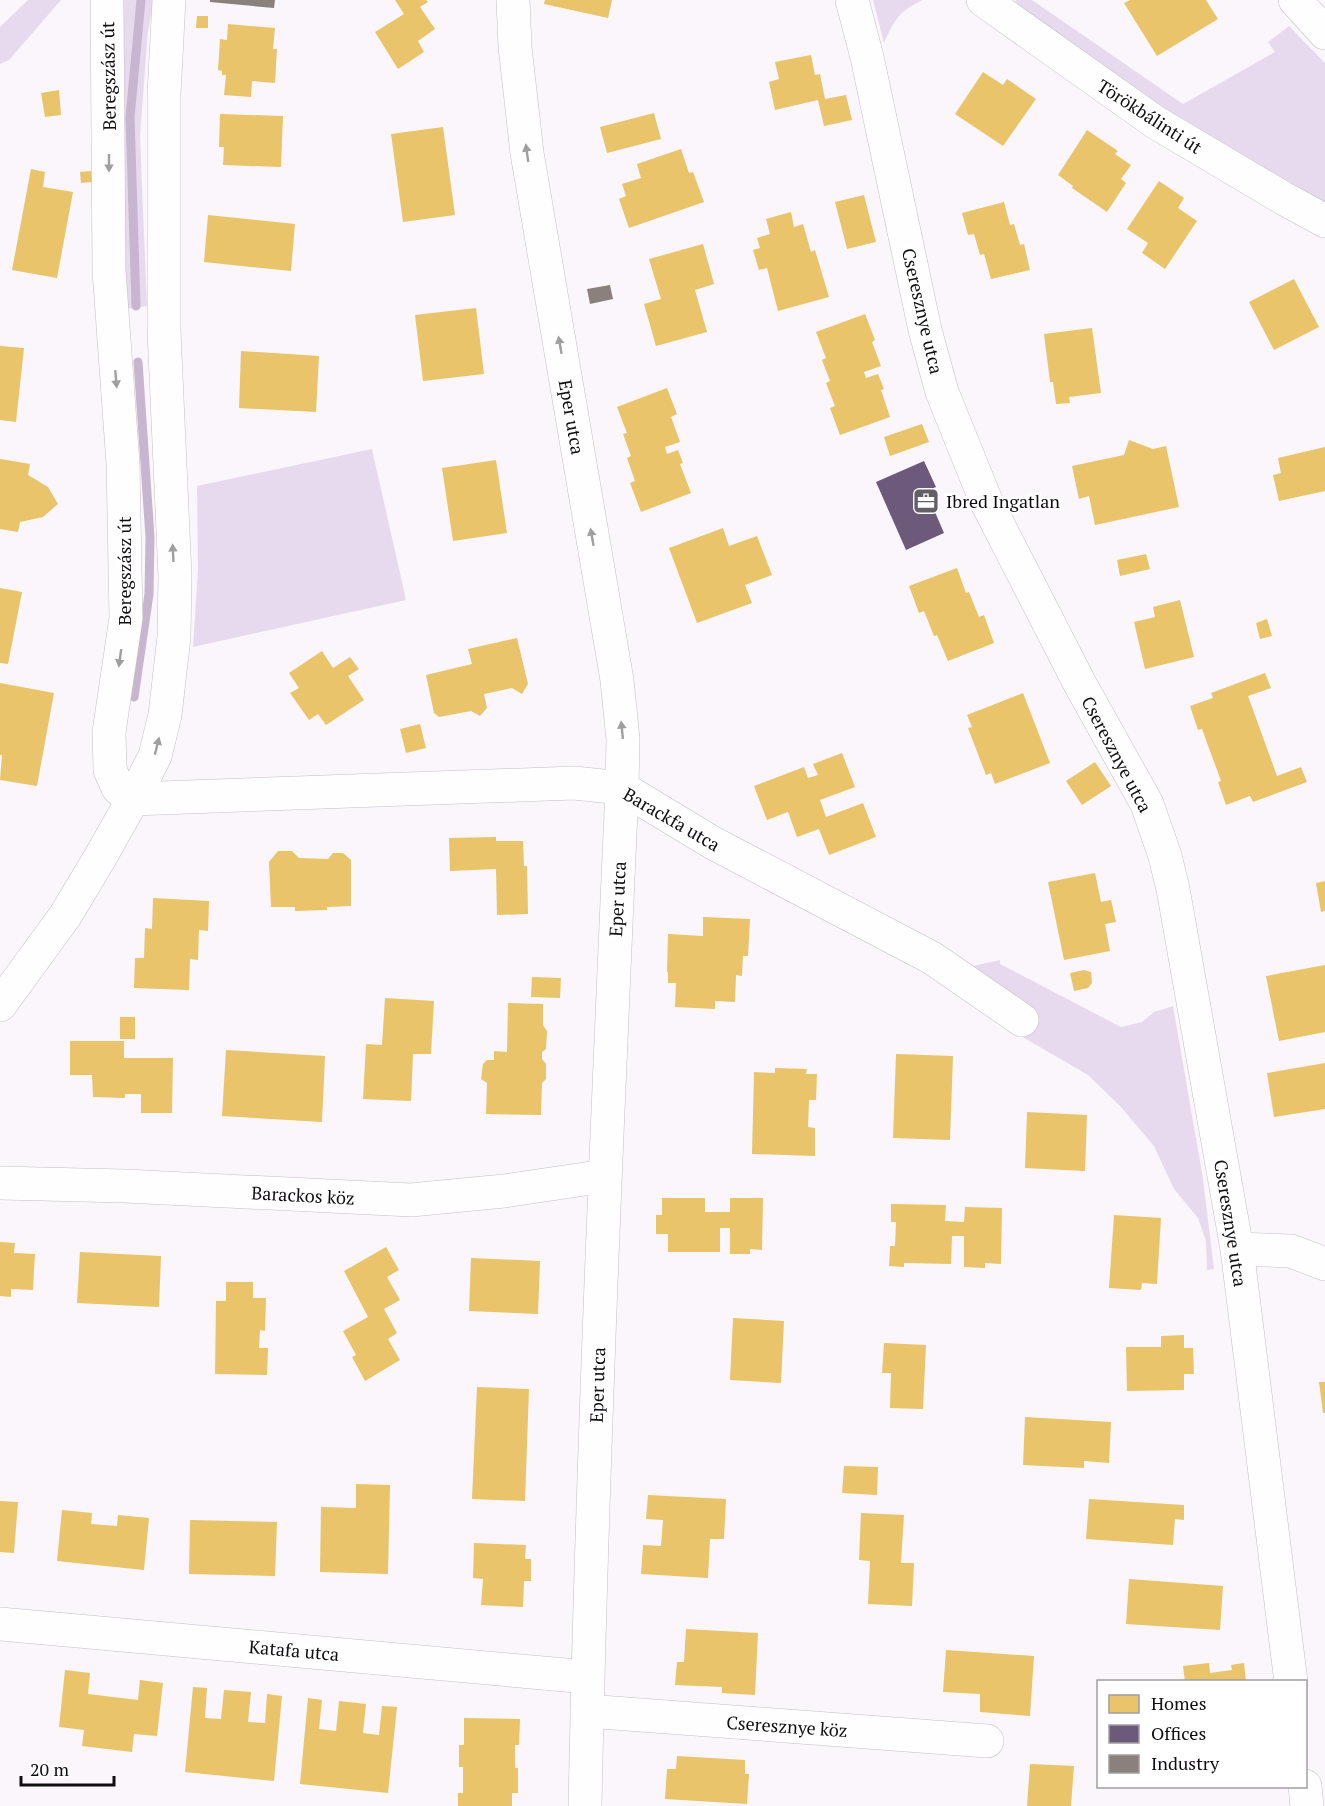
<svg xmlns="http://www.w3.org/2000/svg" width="1325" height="1806" font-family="'PT Serif',serif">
	<rect width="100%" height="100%" fill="#faf6fb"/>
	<!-- green -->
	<path fill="#e8daee" d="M 28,0 L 61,0 L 9,60 L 0,64 L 0,27 Z
		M 116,0 L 154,0 L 148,31 L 140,135 L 147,306 L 125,309 Z
		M 873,0 L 923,0 C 900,10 894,20 884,43 Z
		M 1016,0 L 1032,0 L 1183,104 L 1275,52 L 1268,42 L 1289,26 L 1325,63 L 1325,205 L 1168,112 L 1028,15 L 1015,2 Z
		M 372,449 L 406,600 L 193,647 L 198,569 L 197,486 Z
		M 1000,960 L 1000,964 L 1121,1027 L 1142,1022 L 1154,1012 L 1173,1006 L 1203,1179 L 1214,1269 L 1207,1270 L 1206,1241 L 1198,1218 L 1174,1189 L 1154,1146 L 1120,1106 L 1088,1075 L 1019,1035 L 964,968 Z"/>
	<!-- homes -->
	<path fill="#e9c46a" d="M 395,0 L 426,0 L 428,2 L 420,7 L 435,29 L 418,41 L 424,52 L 398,69 L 375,32 L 404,14 Z
		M 545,0 L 612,0 L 608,18 L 544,4 Z
		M 1130,0 L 1206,0 L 1218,19 L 1157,56 L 1124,3 Z
		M 197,16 L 208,16 L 208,28 L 196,28 Z
		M 228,24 L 275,28 L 273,49 L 277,49 L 275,83 L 252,81 L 251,97 L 224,95 L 226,75 L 222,75 L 222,71 L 218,70 L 220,39 L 227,40 Z
		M 811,55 L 815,75 L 820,74 L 825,99 L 846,95 L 852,120 L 824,126 L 818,100 L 775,110 L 769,82 L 779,79 L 775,62 Z
		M 983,72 L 1003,85 L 1007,79 L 1036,99 L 1003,146 L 955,114 Z
		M 59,90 L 61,115 L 45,117 L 41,93 Z
		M 654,113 L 661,139 L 607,153 L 600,127 Z
		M 220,114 L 283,116 L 281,167 L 223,165 L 224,147 L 219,147 Z
		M 443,127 L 455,215 L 403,222 L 391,134 Z
		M 1087,130 L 1118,151 L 1115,154 L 1131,165 L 1121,179 L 1126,183 L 1107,212 L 1072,188 L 1073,186 L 1058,175 Z
		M 681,149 L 689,173 L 693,172 L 704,202 L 629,228 L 619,199 L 626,196 L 622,184 L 641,178 L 637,164 Z
		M 31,169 L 45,172 L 43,187 L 73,192 L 57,278 L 12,270 Z
		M 91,171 L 92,182 L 81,183 L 80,172 Z
		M 1159,181 L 1184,198 L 1178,208 L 1197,221 L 1165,269 L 1142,253 L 1148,243 L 1127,229 Z
		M 864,195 L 876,242 L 847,249 L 835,202 Z
		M 1004,202 L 1010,225 L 1014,224 L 1020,245 L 1024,244 L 1030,270 L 991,279 L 984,254 L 980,255 L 974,234 L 968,235 L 962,213 Z
		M 791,212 L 794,227 L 803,224 L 811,252 L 815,250 L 829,297 L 778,311 L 767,268 L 759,270 L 753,250 L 760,248 L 757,238 L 770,234 L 766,219 Z
		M 208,215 L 295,224 L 291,271 L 204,262 Z
		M 703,244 L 714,284 L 695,290 L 707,332 L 656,346 L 644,304 L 661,299 L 649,259 Z
		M 1294,279 L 1319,327 L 1274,350 L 1249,302 Z
		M 476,308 L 484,374 L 423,381 L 415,315 Z
		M 865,314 L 875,340 L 872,342 L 881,366 L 864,372 L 866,378 L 878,374 L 884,389 L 881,390 L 890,417 L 840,435 L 830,408 L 835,406 L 826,383 L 830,381 L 822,360 L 826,358 L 816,332 Z
		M 1092,328 L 1101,393 L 1069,397 L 1070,403 L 1056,404 L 1053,382 L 1050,382 L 1044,334 Z
		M 0,346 L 24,348 L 16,422 L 0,420 Z
		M 241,351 L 319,356 L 316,412 L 239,408 Z
		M 667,388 L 677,414 L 671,417 L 680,442 L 665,447 L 667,454 L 678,450 L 683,463 L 680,464 L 691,493 L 641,512 L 630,483 L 635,481 L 627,458 L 631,456 L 623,434 L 627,433 L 617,407 Z
		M 922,424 L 929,442 L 890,456 L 884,437 Z
		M 1129,440 L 1153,449 L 1166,446 L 1179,507 L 1095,525 L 1089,496 L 1079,499 L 1072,466 L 1124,455 Z
		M 1325,447 L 1325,491 L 1279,501 L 1273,475 L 1281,473 L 1278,458 Z
		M 0,459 L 30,464 L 28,475 L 48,487 L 58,504 L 43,517 L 20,522 L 18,532 L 0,529 Z
		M 496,460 L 507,533 L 453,541 L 442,468 Z
		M 723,528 L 729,546 L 757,536 L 772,575 L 745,585 L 752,603 L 697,623 L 669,548 Z
		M 1146,554 L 1150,569 L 1120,576 L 1117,560 Z
		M 957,568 L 966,593 L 969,592 L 979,617 L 984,615 L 994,643 L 948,661 L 937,635 L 934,636 L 924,611 L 919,613 L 909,586 Z
		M 0,588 L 22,592 L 8,664 L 0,663 Z
		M 1180,600 L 1194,657 L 1145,669 L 1134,622 L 1155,617 L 1153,607 Z
		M 1267,619 L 1272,636 L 1260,639 L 1256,623 Z
		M 517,638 L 528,684 L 522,694 L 512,688 L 484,694 L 487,708 L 480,716 L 471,711 L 439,717 L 434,713 L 426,675 L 472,664 L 468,649 Z
		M 322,651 L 333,668 L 350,657 L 359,669 L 348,676 L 364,700 L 326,725 L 318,714 L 309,720 L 290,693 L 299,688 L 289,673 Z
		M 1265,673 L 1271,688 L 1248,696 L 1277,776 L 1301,767 L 1307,782 L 1253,802 L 1250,796 L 1226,805 L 1218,782 L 1221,781 L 1202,729 L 1198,730 L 1190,706 L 1213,698 L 1211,693 Z
		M 0,683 L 54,693 L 37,786 L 0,780 L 2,755 L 0,755 Z
		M 1023,693 L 1050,763 L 995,784 L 991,773 L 986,775 L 968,728 L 972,727 L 967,715 Z
		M 420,724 L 426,748 L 406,753 L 400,729 Z
		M 842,753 L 855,787 L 820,800 L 826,817 L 863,803 L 876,837 L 829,855 L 819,829 L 797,837 L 788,812 L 767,820 L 754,786 L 804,767 L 808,778 L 818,775 L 813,764 Z
		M 1095,762 L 1111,786 L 1082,805 L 1066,781 Z
		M 496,837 L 496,841 L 523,841 L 524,866 L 527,866 L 528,914 L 497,915 L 496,869 L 450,871 L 449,838 Z
		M 278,851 L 292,851 L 299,858 L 328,859 L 333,853 L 343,853 L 351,860 L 351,906 L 327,907 L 327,910 L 295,911 L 295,907 L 271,907 L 269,862 Z
		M 1095,873 L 1101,902 L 1111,900 L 1116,922 L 1105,924 L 1110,951 L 1064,960 L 1048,882 Z
		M 1325,881 L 1325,911 L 1321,912 L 1316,883 Z
		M 153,898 L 209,901 L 208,931 L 199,930 L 198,960 L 190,959 L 189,990 L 134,988 L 135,958 L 144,958 L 145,928 L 152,929 Z
		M 703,917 L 750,919 L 748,956 L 743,956 L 742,976 L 736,975 L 735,1002 L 715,1001 L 715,1009 L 675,1007 L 676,983 L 668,983 L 668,972 L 667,972 L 668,934 L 703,936 Z
		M 1325,965 L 1325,1032 L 1279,1041 L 1266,976 Z
		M 1084,970 L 1091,972 L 1092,983 L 1088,988 L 1074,991 L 1070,973 Z
		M 532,977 L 561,978 L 560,998 L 531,997 Z
		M 385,998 L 434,1001 L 431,1054 L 413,1054 L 411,1101 L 363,1099 L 366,1044 L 382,1045 Z
		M 508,1003 L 543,1004 L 543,1025 L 547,1031 L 546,1049 L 542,1052 L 542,1059 L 546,1064 L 546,1079 L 542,1083 L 541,1115 L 486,1114 L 487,1083 L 481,1079 L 483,1064 L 487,1060 L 494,1060 L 494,1051 L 507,1052 Z
		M 120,1017 L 135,1017 L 135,1039 L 120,1039 Z
		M 70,1041 L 124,1041 L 124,1058 L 173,1058 L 172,1113 L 141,1113 L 141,1094 L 125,1094 L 125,1098 L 93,1097 L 92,1075 L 70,1075 Z
		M 226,1050 L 325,1056 L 322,1122 L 222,1116 Z
		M 896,1054 L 953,1056 L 950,1140 L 893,1138 Z
		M 1325,1063 L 1325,1109 L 1274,1117 L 1267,1073 Z
		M 775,1068 L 807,1069 L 806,1074 L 817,1074 L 816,1100 L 809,1100 L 808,1127 L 815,1128 L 815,1156 L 752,1154 L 754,1072 L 775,1073 Z
		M 1027,1112 L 1087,1115 L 1085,1171 L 1025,1168 Z
		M 662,1198 L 705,1198 L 705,1212 L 730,1212 L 730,1198 L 763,1198 L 762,1250 L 750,1249 L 750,1254 L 730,1254 L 730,1228 L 720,1228 L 720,1252 L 668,1252 L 668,1234 L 656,1234 L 656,1215 L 662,1215 Z
		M 891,1204 L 946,1205 L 945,1221 L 964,1222 L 965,1207 L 1002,1208 L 1001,1264 L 985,1263 L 985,1268 L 964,1267 L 964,1236 L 952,1236 L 951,1264 L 904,1263 L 904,1267 L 889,1266 L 890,1246 L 895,1246 L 896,1222 L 891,1222 Z
		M 1114,1215 L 1161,1218 L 1157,1284 L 1142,1283 L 1141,1290 L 1109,1288 Z
		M 0,1242 L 15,1243 L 14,1253 L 35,1254 L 33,1290 L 11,1289 L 11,1297 L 0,1296 Z
		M 386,1247 L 399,1270 L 387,1277 L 400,1300 L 384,1309 L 397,1333 L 388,1339 L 400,1360 L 365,1381 L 352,1357 L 356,1355 L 343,1331 L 368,1317 L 344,1271 Z
		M 80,1252 L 161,1256 L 159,1307 L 77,1303 Z
		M 471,1258 L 540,1261 L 538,1314 L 469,1311 Z
		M 226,1282 L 253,1282 L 253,1298 L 266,1298 L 265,1331 L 260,1330 L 259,1348 L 268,1348 L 267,1375 L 215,1374 L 216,1301 L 226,1301 Z
		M 733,1318 L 784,1321 L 781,1383 L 730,1380 Z
		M 1184,1335 L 1184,1348 L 1193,1348 L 1194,1374 L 1184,1374 L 1184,1390 L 1127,1391 L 1126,1347 L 1161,1347 L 1161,1336 Z
		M 884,1343 L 926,1345 L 923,1409 L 890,1408 L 891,1373 L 882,1373 Z
		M 1319,1382 L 1325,1382 L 1325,1413 L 1323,1413 Z
		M 477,1387 L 529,1389 L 525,1501 L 472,1499 Z
		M 1025,1417 L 1111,1422 L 1109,1463 L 1084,1461 L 1084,1468 L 1023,1465 Z
		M 844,1466 L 878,1467 L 877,1495 L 842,1493 Z
		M 356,1484 L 390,1485 L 388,1574 L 320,1572 L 321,1507 L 356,1508 Z
		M 648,1495 L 726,1499 L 724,1539 L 710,1539 L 708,1578 L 641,1574 L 643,1545 L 661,1546 L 663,1520 L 646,1519 Z
		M 1089,1499 L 1184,1505 L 1184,1520 L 1175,1519 L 1173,1545 L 1086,1539 Z
		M 0,1501 L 18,1502 L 14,1553 L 0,1552 Z
		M 62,1510 L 92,1513 L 91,1524 L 117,1526 L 118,1515 L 149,1518 L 144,1570 L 57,1561 Z
		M 861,1513 L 904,1515 L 901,1563 L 914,1563 L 912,1606 L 868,1604 L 870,1561 L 859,1560 Z
		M 190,1520 L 277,1522 L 275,1576 L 189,1574 Z
		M 474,1543 L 526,1545 L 525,1559 L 531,1559 L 531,1581 L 524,1581 L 523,1607 L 481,1605 L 483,1579 L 473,1578 Z
		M 1129,1579 L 1223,1586 L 1220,1630 L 1126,1624 Z
		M 686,1629 L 758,1633 L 755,1695 L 722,1693 L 722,1687 L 675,1685 L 677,1662 L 684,1662 Z
		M 946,1650 L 1034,1656 L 1030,1716 L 980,1712 L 980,1694 L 943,1692 Z
		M 1209,1663 L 1210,1673 L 1232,1670 L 1231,1665 L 1244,1663 L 1246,1682 L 1185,1682 L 1183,1666 Z
		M 65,1670 L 90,1673 L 88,1694 L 138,1700 L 140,1680 L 163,1683 L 157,1736 L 134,1734 L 132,1752 L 82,1746 L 84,1730 L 59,1727 Z
		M 193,1687 L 207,1688 L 205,1718 L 221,1719 L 224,1690 L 251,1692 L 248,1722 L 265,1723 L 267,1694 L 282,1696 L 274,1781 L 185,1772 Z
		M 308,1698 L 322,1700 L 319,1729 L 336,1731 L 339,1701 L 366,1704 L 363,1733 L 379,1735 L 382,1706 L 397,1707 L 388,1793 L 300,1784 Z
		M 464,1718 L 520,1719 L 519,1745 L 515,1745 L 515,1768 L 518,1768 L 518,1793 L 512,1793 L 512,1806 L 458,1806 L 458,1793 L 463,1793 L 463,1767 L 459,1767 L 459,1745 L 464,1745 Z
		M 677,1756 L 745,1760 L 745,1774 L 749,1774 L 747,1804 L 665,1799 L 667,1769 L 676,1769 Z
		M 1030,1764 L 1074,1766 L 1071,1806 L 1027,1806 Z"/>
	<!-- offices -->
	<path fill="#6d597a" d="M 924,461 L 936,487 L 926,491 L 944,533 L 906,550 L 876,482 Z"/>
	<!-- industry -->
	<path fill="#8a817c" d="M 210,0 L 275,0 L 274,8 L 210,2 Z
		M 610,285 L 613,299 L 590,304 L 587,289 Z"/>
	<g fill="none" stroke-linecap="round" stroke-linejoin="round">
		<!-- stream -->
		<path stroke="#c8b5d0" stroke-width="9" d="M 136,306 L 130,117 L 141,0
			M 134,697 L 149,594 L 150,537 L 138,362"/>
		<defs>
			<path id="minor" d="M 107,0 L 109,270 L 123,464 L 126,618 L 109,732 L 110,770 L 118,788 L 133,799
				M 513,0 L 515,47 L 527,153 L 617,680 L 623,739 L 622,788 C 607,1127 592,1467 585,1806
				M 852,0 L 867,57 L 925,330 L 942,392 L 986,501 L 1080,684 L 1147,804 L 1165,856 L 1173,889 L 1237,1249 L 1291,1682
				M 1295,0 L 1325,33
				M 133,799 L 574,783 L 622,788 L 713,843 L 932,958 L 1022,1020
				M 0,1005 L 65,916 L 101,856 L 133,799 L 155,756 L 165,715 L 174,637 L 175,576 L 164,331 L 164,94 L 169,0
				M 0,1183 L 125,1186 L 411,1200 L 504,1191 L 605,1176
				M 1237,1249 L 1291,1251 L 1325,1264
				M 0,1624 L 587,1677
				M 587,1711 L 987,1741
				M 1305,1786 L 1307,1806"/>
			<path id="tertiary" d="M 983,0 L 1155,122 L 1283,198 L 1325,221"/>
		</defs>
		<!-- minor casing -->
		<use href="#minor" stroke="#c3c0c4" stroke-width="34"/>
		<!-- tertiary casing -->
		<use href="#tertiary" stroke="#c3c0c4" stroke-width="34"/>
		<!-- minor -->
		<use href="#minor" stroke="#fefefe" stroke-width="33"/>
		<!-- tertiary -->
		<use href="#tertiary" stroke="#fefefe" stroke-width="33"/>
	</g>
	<!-- one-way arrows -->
	<defs><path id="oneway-solid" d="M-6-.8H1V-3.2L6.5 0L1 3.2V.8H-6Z" transform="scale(1.5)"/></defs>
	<g fill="#9f9ea0">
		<use href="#oneway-solid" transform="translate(527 153) rotate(-98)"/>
		<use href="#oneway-solid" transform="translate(109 163) rotate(90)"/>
		<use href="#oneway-solid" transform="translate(560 345) rotate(-100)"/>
		<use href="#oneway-solid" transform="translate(116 379) rotate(85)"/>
		<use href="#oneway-solid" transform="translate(592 537) rotate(-100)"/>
		<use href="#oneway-solid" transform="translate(173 553) rotate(-93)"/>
		<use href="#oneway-solid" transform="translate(120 658) rotate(98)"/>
		<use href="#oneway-solid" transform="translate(622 730) rotate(-96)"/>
		<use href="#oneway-solid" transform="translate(157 746) rotate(-76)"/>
	</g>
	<!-- icons -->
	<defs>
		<symbol id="office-square" viewBox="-11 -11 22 22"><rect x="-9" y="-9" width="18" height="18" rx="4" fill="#635f64" stroke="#fff"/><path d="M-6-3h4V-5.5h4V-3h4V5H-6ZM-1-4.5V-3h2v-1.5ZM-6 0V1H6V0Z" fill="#fff"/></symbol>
	</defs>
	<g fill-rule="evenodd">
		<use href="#office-square" x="911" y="486" width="30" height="30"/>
	</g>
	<g text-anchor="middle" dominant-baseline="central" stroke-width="6" stroke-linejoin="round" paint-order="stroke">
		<!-- street labels -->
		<g font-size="18" fill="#110e12" stroke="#fff">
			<text transform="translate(108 76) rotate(-91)">Beregszász út</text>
			<text transform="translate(1150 116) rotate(33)">Törökbálinti út</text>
			<text transform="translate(923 311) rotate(77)">Cseresznye utca</text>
			<text transform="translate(572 417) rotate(80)">Eper utca</text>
			<text transform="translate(124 571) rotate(-90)">Beregszász út</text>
			<text transform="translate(1117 754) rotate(62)">Cseresznye utca</text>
			<text transform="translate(672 819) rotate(30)">Barackfa utca</text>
			<text transform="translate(617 899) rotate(-87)">Eper utca</text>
			<text transform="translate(303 1195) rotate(3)">Barackos köz</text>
			<text transform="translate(1231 1223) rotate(81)">Cseresznye utca</text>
			<text transform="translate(597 1385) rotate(-88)">Eper utca</text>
			<text transform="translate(294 1650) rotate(5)">Katafa utca</text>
			<text transform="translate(787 1726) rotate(4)">Cseresznye köz</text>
		</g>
		<!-- poi labels -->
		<g font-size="18" fill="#110e12" stroke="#fff" text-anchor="start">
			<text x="946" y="501">Ibred Ingatlan</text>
		</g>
	</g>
	<!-- legend -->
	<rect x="1097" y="1680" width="210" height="108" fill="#ffffff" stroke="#a09fa0" stroke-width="1.5"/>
	<rect x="1109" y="1695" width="30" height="18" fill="#e9c46a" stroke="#a09fa0" stroke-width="1.5"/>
	<text x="1151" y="1710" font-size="18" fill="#110e12">Homes</text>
	<rect x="1109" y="1725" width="30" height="18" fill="#6d597a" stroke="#a09fa0" stroke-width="1.5"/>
	<text x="1151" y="1740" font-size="18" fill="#110e12">Offices</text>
	<rect x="1109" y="1755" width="30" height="18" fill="#8a817c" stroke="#a09fa0" stroke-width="1.5"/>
	<text x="1151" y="1770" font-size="18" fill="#110e12">Industry</text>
	<!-- scale -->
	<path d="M21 1776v9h93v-9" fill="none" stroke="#110e12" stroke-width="3"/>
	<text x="30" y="1776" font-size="18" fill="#110e12" stroke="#ffffff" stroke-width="4.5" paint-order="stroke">20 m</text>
</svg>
